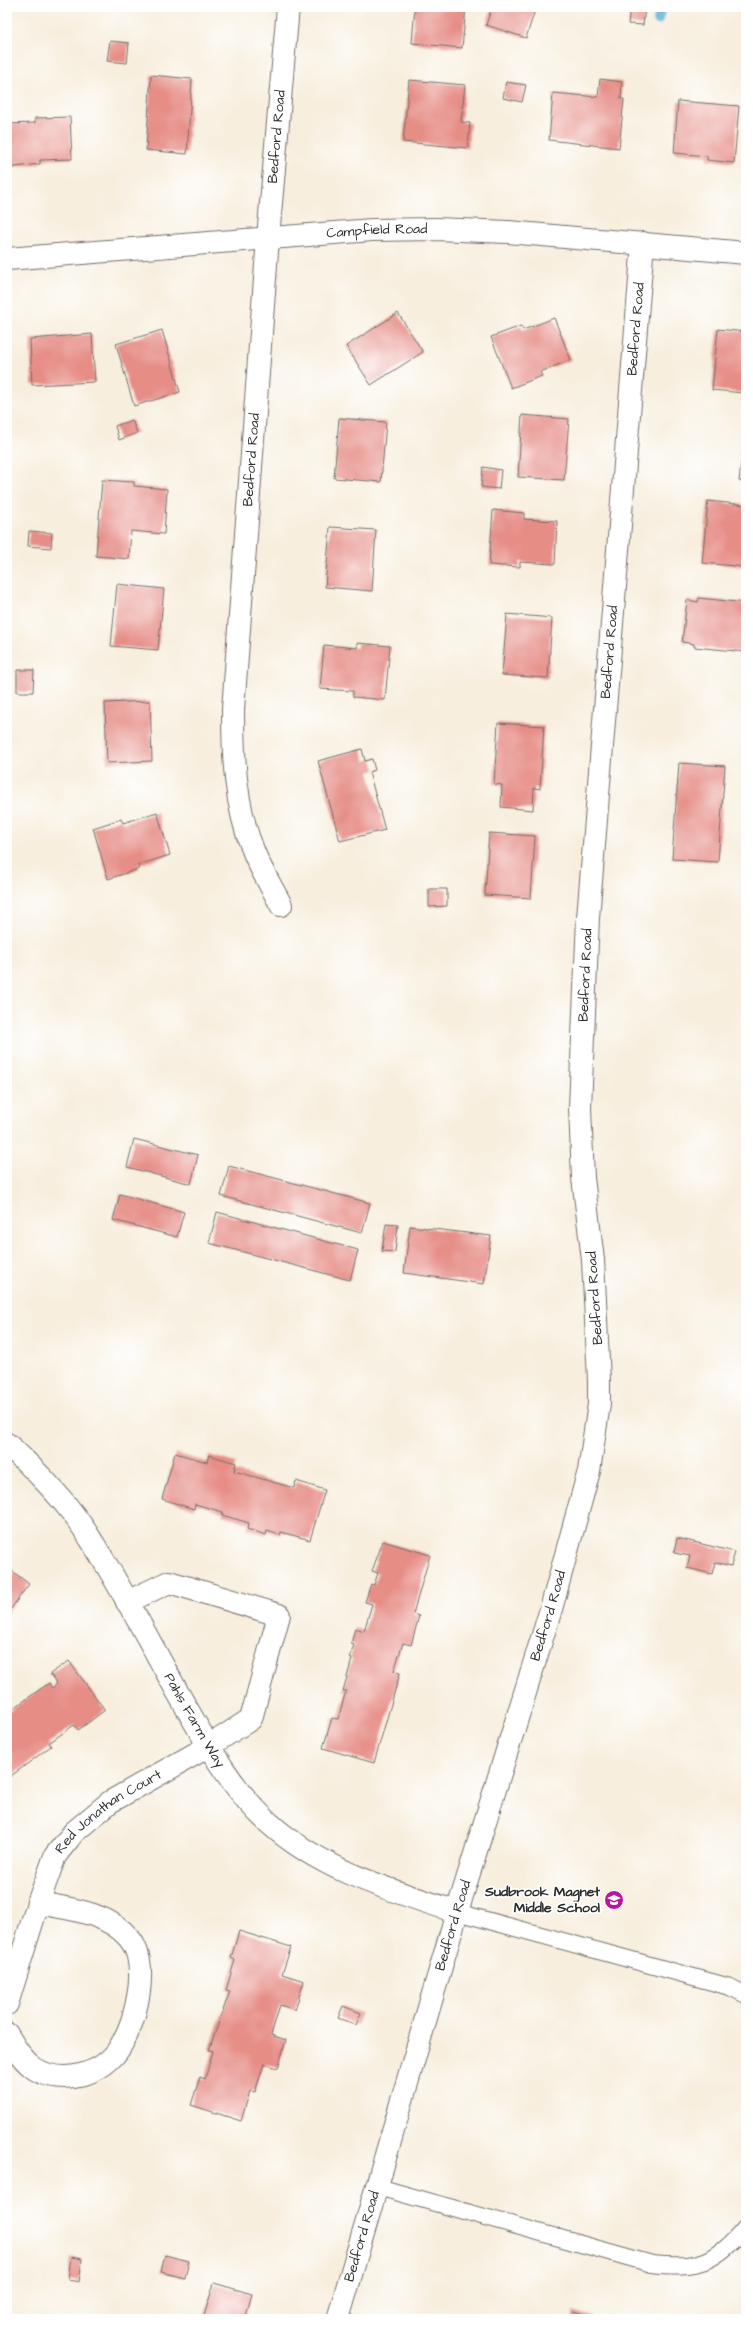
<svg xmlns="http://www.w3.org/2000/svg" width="753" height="2326" font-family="'Architects Daughter',sans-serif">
	<rect width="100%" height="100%" fill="#fff"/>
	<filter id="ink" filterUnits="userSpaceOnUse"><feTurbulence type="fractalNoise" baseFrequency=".025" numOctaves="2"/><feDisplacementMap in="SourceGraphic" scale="8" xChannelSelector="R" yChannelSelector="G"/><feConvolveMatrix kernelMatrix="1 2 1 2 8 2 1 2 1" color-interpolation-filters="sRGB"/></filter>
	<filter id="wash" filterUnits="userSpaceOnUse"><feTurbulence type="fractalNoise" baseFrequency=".012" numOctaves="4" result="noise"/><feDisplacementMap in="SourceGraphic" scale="16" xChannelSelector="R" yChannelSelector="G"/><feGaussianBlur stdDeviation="0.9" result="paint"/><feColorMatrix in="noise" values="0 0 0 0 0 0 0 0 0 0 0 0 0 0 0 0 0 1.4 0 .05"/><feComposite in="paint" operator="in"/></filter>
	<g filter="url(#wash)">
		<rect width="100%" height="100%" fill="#f7eedd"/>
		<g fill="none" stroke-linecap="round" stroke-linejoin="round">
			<!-- stream -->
			<path stroke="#54aad0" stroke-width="10" d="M 658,20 L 661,7"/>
		</g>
		<g id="blocks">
			<!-- building -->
			<path fill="#e68d86" d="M 415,7 L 466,7 L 462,48 L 412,43 Z
				M 492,7 L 536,7 L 526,38 L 486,25 Z
				M 630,7 L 645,7 L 643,25 L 628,24 Z
				M 110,41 L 129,43 L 127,63 L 107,61 Z
				M 151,75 L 192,79 L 187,154 L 146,150 Z
				M 600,79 L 622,82 L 621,99 L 624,99 L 619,148 L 549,140 L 553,93 L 598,97 Z
				M 409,80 L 465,85 L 461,122 L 470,123 L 468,148 L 403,142 Z
				M 506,82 L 526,85 L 522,102 L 503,98 Z
				M 678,101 L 739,106 L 734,163 L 707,160 L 707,156 L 674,153 Z
				M 70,117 L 72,159 L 40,160 L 40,164 L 7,168 L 7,124 L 35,123 L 35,118 Z
				M 398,313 L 423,352 L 371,385 L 346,346 Z
				M 554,318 L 571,360 L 540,372 L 542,376 L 511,388 L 491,337 L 521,326 L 523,330 Z
				M 718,329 L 746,332 L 744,393 L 712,390 Z
				M 162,330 L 180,392 L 134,406 L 116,344 Z
				M 92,334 L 95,382 L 32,385 L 30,339 Z
				M 522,415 L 569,419 L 564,480 L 518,477 Z
				M 339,418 L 386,422 L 381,482 L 334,478 Z
				M 132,420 L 137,433 L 119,440 L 115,426 Z
				M 743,446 L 746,446 L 746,482 L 739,481 Z
				M 483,467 L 501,470 L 499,489 L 481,487 Z
				M 102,480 L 134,482 L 134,486 L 167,489 L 164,534 L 131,531 L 129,559 L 96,556 Z
				M 708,501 L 746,505 L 746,567 L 702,563 Z
				M 493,510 L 524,513 L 524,519 L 557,521 L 555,564 L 520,562 L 520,567 L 489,565 Z
				M 330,527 L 376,530 L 372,591 L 325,587 Z
				M 29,531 L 52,533 L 51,548 L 28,546 Z
				M 117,584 L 164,589 L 158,650 L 111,646 Z
				M 699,598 L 746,603 L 746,652 L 694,647 L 694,644 L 682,642 L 687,600 L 698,602 Z
				M 507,614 L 552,618 L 548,678 L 502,675 Z
				M 357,643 L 390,646 L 385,700 L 353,697 L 353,691 L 320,689 L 324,645 L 357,648 Z
				M 17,670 L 34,670 L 33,692 L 17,692 Z
				M 150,701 L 152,761 L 107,763 L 105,703 Z
				M 498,723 L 544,726 L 540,789 L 534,788 L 533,810 L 501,807 L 502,785 L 494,784 Z
				M 362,749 L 365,761 L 372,759 L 375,770 L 369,772 L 385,830 L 340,841 L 318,761 Z
				M 679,763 L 725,766 L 718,862 L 672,859 Z
				M 157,812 L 170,855 L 138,865 L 139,869 L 108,879 L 93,828 L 121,819 L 123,823 Z
				M 489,833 L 535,836 L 531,898 L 485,895 Z
				M 429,889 L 447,889 L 447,906 L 429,907 Z
				M 134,1139 L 198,1155 L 191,1184 L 127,1167 Z
				M 229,1166 L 370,1203 L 362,1233 L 221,1196 Z
				M 120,1194 L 184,1212 L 177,1237 L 113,1220 Z
				M 217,1212 L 358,1250 L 350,1280 L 209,1243 Z
				M 386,1224 L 398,1225 L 395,1252 L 382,1251 Z
				M 410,1226 L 491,1236 L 484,1284 L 404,1273 Z
				M 175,1453 L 207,1462 L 209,1455 L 236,1463 L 234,1471 L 294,1488 L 296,1481 L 325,1490 L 310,1540 L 281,1532 L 280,1535 L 267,1531 L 266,1535 L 247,1529 L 249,1523 L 222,1515 L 223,1512 L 195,1504 L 194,1509 L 162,1499 Z
				M 677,1538 L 735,1552 L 731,1566 L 715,1562 L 712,1574 L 687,1568 L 690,1556 L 674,1553 Z
				M 383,1541 L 430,1555 L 413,1614 L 419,1616 L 411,1645 L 403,1643 L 394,1671 L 400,1673 L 374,1763 L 323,1748 L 332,1718 L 338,1719 L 346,1691 L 343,1691 L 352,1659 L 350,1658 L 354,1645 L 351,1644 L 355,1628 L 364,1631 L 372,1604 L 365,1602 L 371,1584 L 374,1585 L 378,1573 L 372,1571 Z
				M 7,1567 L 29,1584 L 7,1614 Z
				M 69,1661 L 105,1710 L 78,1730 L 74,1725 L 49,1743 L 51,1746 L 7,1779 L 7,1713 L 49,1683 L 52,1688 L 57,1684 L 50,1674 Z
				M 239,1931 L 291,1947 L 282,1974 L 304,1981 L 295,2010 L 280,2005 L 271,2035 L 286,2040 L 278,2068 L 264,2064 L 255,2092 L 250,2091 L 241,2121 L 191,2105 L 200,2077 L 205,2079 L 213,2051 L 209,2050 L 230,1991 L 226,1990 L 235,1960 L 231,1958 Z
				M 343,2006 L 361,2013 L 356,2025 L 338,2018 Z
				M 165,2255 L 189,2261 L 185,2278 L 161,2272 Z
				M 71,2257 L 82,2259 L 79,2282 L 68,2280 Z
				M 214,2283 L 252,2294 L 245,2319 L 203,2319 Z
				M 573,2311 L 600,2319 L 571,2319 Z"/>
		</g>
	</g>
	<g filter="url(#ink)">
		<use href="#blocks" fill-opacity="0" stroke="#726f69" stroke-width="1"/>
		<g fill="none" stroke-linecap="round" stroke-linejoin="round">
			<defs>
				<path id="service" d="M 457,1912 L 730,1987 L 746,1995
					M 378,2187 L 652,2264 C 698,2269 716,2263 746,2227"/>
				<g id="minor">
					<path id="s1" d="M 281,905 C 272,887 260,869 253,850 C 235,805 233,757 233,710 L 268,238 L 288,7"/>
					<path id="s2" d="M 7,1444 C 39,1473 71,1506 93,1543 C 124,1592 150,1643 178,1693 C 204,1738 230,1788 269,1823 C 322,1871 391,1890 457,1912"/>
					<path id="s3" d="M 7,2004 L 38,1903 L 55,1856 L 74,1832 L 110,1802 L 209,1746 L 251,1719 L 279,1615 L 169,1582 L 127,1602"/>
					<path d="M 7,2034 C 15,2047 22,2060 35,2069 C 63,2086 104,2074 120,2047 C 136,2021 151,1964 129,1938 C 107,1912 69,1909 38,1903"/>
				</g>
				<g id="tertiary">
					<path id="s4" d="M 7,259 L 372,230 L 436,229 L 508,232 L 746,253"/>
					<path id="s5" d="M 338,2319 L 457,1912 L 551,1609 L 589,1471 L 599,1404 L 599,1380 L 593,1260 L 583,1178 L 580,1108 L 588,918 L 643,243"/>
				</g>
			</defs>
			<!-- service casing -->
			<use href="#service" stroke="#726f69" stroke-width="18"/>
			<!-- minor casing -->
			<use href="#minor" stroke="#726f69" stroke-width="24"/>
			<!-- tertiary casing -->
			<use href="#tertiary" stroke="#726f69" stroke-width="24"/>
			<!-- service -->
			<use href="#service" stroke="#fff" stroke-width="16"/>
			<!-- minor -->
			<use href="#minor" stroke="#fff" stroke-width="22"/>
			<!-- tertiary -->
			<use href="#tertiary" stroke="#fff" stroke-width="22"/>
		</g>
	</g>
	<!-- icons -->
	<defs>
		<symbol id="school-disc" viewBox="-11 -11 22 22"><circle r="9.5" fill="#b5179e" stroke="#fff"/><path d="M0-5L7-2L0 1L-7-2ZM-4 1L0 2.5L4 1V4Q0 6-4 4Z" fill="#fff"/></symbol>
	</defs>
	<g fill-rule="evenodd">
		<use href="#school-disc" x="603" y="1889" width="22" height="22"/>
	</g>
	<g text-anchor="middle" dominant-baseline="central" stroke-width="3.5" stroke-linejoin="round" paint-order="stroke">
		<!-- street labels -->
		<g font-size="14" fill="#2b2b2b" stroke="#fff">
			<text stroke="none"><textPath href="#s1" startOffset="779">Bedford Road</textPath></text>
			<text stroke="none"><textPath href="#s4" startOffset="371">Campfield Road</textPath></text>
			<text stroke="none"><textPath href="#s5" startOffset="2030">Bedford Road</textPath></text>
			<text stroke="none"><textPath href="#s1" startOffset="455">Bedford Road</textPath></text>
			<text stroke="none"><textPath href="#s5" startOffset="1706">Bedford Road</textPath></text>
			<text stroke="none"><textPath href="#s5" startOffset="1382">Bedford Road</textPath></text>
			<text transform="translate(595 1298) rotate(-94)">Bedford Road</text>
			<text stroke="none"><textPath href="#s5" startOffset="734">Bedford Road</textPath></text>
			<text stroke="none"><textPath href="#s2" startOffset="336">Pahls Farm Way</textPath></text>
			<text stroke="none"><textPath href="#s3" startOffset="226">Red Jonathan Court</textPath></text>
			<text stroke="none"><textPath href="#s5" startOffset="410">Bedford Road</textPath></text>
			<text stroke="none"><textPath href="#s5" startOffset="86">Bedford Road</textPath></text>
		</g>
		<!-- poi labels -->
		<g font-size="14" font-weight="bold" fill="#2b2b2b" stroke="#fff" text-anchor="end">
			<text x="600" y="1892">Sudbrook Magnet<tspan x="600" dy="16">Middle School</tspan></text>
		</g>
	</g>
	<!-- margin -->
	<rect width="753" height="2326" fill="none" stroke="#fff" stroke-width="24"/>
</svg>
